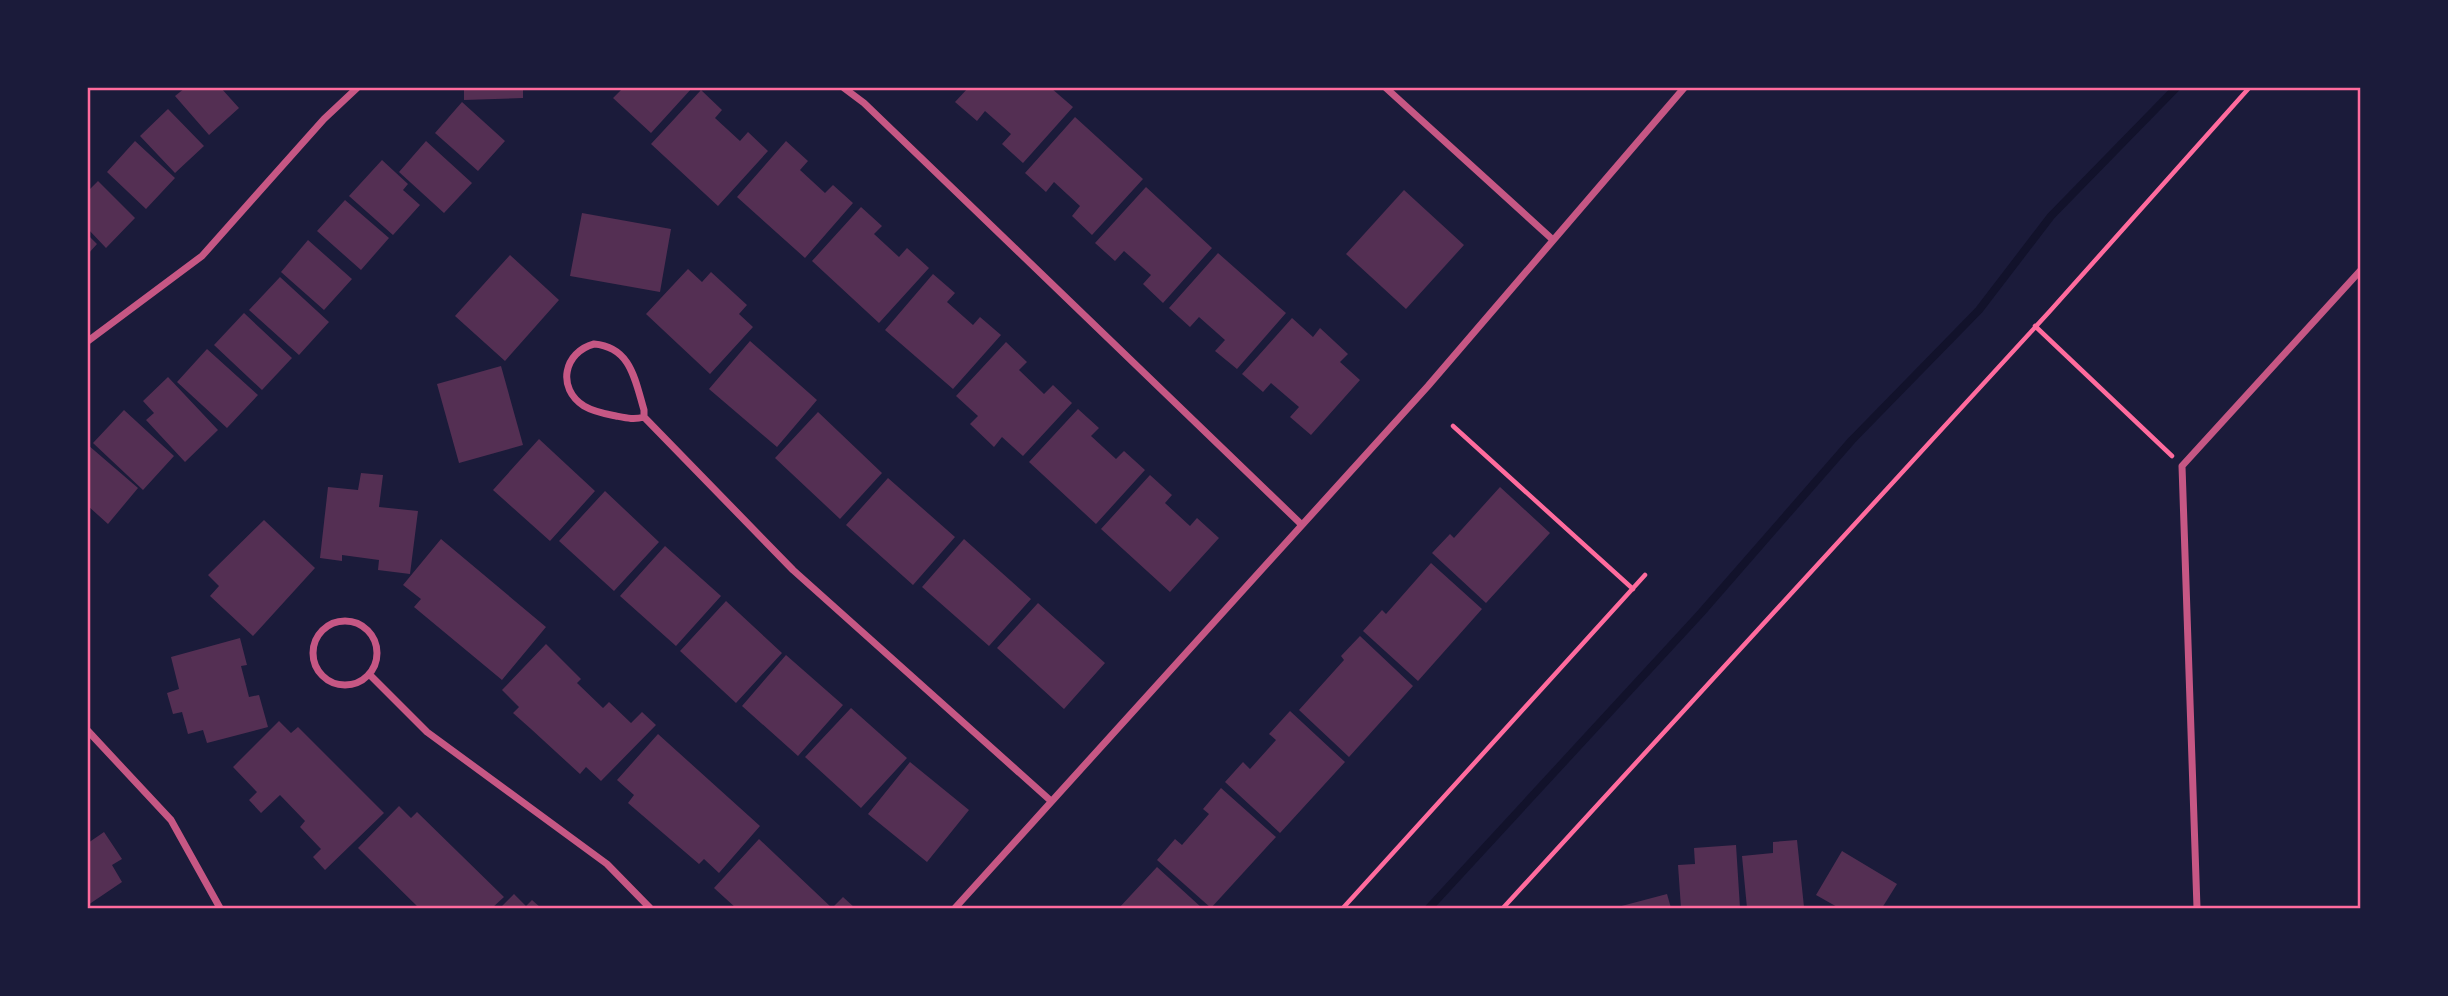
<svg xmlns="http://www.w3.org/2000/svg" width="2448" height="996" font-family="'Sofia Sans Condensed',sans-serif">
	<rect width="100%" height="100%" fill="#1b1b3a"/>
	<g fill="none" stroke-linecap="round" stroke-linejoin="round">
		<!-- stream -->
		<path stroke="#12122b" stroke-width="8" d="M 1429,908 L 1701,613 L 1852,440 L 1979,310 L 2051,216 L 2176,88"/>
	</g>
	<!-- building -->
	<path fill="#542f53" d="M 185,88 L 221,88 L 239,108 L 209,135 L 175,96 Z
		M 464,88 L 523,88 L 523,98 L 464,100 Z
		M 623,88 L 692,88 L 651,133 L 613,98 Z
		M 968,88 L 1051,88 L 1073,107 L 1023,163 L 1002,144 L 1011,134 L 985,111 L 977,121 L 955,102 Z
		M 701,90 L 722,110 L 715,118 L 740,141 L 748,132 L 768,151 L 718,206 L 651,144 Z
		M 462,102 L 505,141 L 478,171 L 435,133 Z
		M 168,109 L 204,146 L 175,173 L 140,136 Z
		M 1075,117 L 1143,179 L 1092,235 L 1072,216 L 1080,206 L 1054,182 L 1046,192 L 1025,173 Z
		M 135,141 L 175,178 L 146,209 L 107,172 Z
		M 426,141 L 472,183 L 444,213 L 399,172 Z
		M 786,141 L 808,161 L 800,170 L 825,193 L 833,185 L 853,203 L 805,258 L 737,197 Z
		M 382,160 L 408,184 L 403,190 L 420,205 L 393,235 L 349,196 Z
		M 98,181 L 135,218 L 106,248 L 88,229 L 88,191 Z
		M 1146,187 L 1212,248 L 1163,303 L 1143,284 L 1151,275 L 1124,251 L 1115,261 L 1095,243 Z
		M 1404,190 L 1464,245 L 1406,309 L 1346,254 Z
		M 345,200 L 389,238 L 361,270 L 317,231 Z
		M 861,207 L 882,226 L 874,234 L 899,257 L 907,248 L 929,268 L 879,323 L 812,261 Z
		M 582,213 L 671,229 L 660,292 L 570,276 Z
		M 88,235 L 97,244 L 88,254 Z
		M 308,240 L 352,279 L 324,310 L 281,272 Z
		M 1218,253 L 1286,313 L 1237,369 L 1215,351 L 1225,340 L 1199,317 L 1190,327 L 1169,308 Z
		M 510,255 L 559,300 L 505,361 L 455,316 Z
		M 688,269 L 702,282 L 711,272 L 747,305 L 739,314 L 753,327 L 710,374 L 646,314 Z
		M 933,274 L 955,293 L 947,302 L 973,325 L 980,317 L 1001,335 L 953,389 L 885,330 Z
		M 280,277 L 329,322 L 299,355 L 249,310 Z
		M 244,313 L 292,358 L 262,390 L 214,345 Z
		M 1292,318 L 1313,337 L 1320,328 L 1348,354 L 1340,362 L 1360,380 L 1311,435 L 1290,417 L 1299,407 L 1271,383 L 1263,392 L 1242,374 Z
		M 750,341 L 817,400 L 777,447 L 709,389 Z
		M 1006,342 L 1027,362 L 1019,370 L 1044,394 L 1053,385 L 1072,403 L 1023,456 L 1002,437 L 994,447 L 970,424 L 978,416 L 956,396 Z
		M 207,349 L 258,395 L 227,428 L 177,382 Z
		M 501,366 L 523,445 L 459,463 L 437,384 Z
		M 168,377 L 218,430 L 185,462 L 146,420 L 154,413 L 143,401 Z
		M 1078,409 L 1099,428 L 1091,436 L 1116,459 L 1124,451 L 1145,470 L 1096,524 L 1029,462 Z
		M 124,410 L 174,456 L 143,490 L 93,443 Z
		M 818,412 L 882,473 L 840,519 L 775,458 Z
		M 539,439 L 595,491 L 550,541 L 493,490 Z
		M 88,445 L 138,488 L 108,524 L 88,506 Z
		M 361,473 L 383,475 L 379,507 L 418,511 L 410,574 L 378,570 L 379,560 L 342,555 L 342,561 L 320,558 L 328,487 L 358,490 Z
		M 1150,475 L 1172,495 L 1165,503 L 1190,526 L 1197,518 L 1219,538 L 1170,592 L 1101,529 Z
		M 888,478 L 955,537 L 913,585 L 846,525 Z
		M 1500,487 L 1550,533 L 1486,603 L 1432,553 L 1450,534 L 1454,538 Z
		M 605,491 L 659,542 L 614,591 L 559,541 Z
		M 264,520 L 315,568 L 253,636 L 210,596 L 219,586 L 208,575 Z
		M 441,539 L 546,627 L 502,680 L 414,607 L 421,599 L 403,585 Z
		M 964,539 L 1031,599 L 989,646 L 922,587 Z
		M 665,546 L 721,596 L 676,646 L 620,596 Z
		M 1431,563 L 1482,609 L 1418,681 L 1363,631 L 1382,610 L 1386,614 Z
		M 726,601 L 782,653 L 736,703 L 680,651 Z
		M 1038,603 L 1105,663 L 1064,709 L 997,648 Z
		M 1360,636 L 1413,686 L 1349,757 L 1299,710 L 1344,660 L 1341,656 Z
		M 240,638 L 247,665 L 241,666 L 249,697 L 259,695 L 268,727 L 207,743 L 203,730 L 188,734 L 182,712 L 173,714 L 167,693 L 179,689 L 171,657 Z
		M 546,644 L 581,679 L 577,683 L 603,708 L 609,702 L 631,723 L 642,712 L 656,725 L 601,781 L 586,767 L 580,774 L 531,729 L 513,713 L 519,707 L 502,690 Z
		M 786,655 L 843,705 L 798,756 L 742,706 Z
		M 851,708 L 907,758 L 861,808 L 805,757 Z
		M 1290,711 L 1345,762 L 1280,833 L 1225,782 L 1243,762 L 1250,769 L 1276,740 L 1269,734 Z
		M 279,721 L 291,733 L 298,727 L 384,813 L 325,870 L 313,857 L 321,849 L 300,827 L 305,821 L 280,795 L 261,813 L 249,800 L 257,792 L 233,767 Z
		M 658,734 L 760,826 L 719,873 L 704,859 L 699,864 L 628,803 L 634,795 L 617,780 Z
		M 910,762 L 969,810 L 927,862 L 868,814 Z
		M 1221,788 L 1276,837 L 1211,908 L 1157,860 L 1175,839 L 1182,845 L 1209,814 L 1203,809 Z
		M 399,806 L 411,818 L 417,812 L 504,897 L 492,908 L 419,908 L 358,848 Z
		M 104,832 L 122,859 L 112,865 L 122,882 L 88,905 L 88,843 Z
		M 759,839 L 832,908 L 843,897 L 855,908 L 736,908 L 714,888 Z
		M 1797,840 L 1804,907 L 1747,908 L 1742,856 L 1773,853 L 1773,842 Z
		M 1736,845 L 1740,908 L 1681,908 L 1678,865 L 1695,864 L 1694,848 Z
		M 1842,851 L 1897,884 L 1882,908 L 1839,908 L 1816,895 Z
		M 1157,867 L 1202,908 L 1119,908 Z
		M 514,894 L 526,906 L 532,900 L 541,908 L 500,908 Z
		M 1667,894 L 1671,908 L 1614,908 Z"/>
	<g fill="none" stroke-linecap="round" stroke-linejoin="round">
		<!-- path -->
		<path stroke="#ff6b9d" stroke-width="4.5" d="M 2035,326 L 2172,456
			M 1453,426 L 1633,589
			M 1343,908 L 1645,575
			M 1503,908 L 2050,311 L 2249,88"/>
		<!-- minor -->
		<path stroke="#c65784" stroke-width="7" d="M 844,88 L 864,103 L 1302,525
			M 1386,88 L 1552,239
			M 88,341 L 202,256 L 324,119 L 357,88
			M 594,344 C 631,347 635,380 644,410 L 644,417 C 634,420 626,418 616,416 C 606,414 594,412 584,406 C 556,388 564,352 594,344 Z
			M 644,417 L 793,570 L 1051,801
			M313 653a32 32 0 1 1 64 0a32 32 0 1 1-64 0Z
			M 369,674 L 427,732 L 607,864 L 650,908
			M 88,731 L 171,820 L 220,908
			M 955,908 L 1428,386 L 1684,88
			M 2197,908 L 2182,466 L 2360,271"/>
	</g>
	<!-- border -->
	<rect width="2448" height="996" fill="none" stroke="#1b1b3a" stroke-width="178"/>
	<rect x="89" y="89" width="2270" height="818" fill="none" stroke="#ff6b9d" stroke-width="2.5"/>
</svg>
